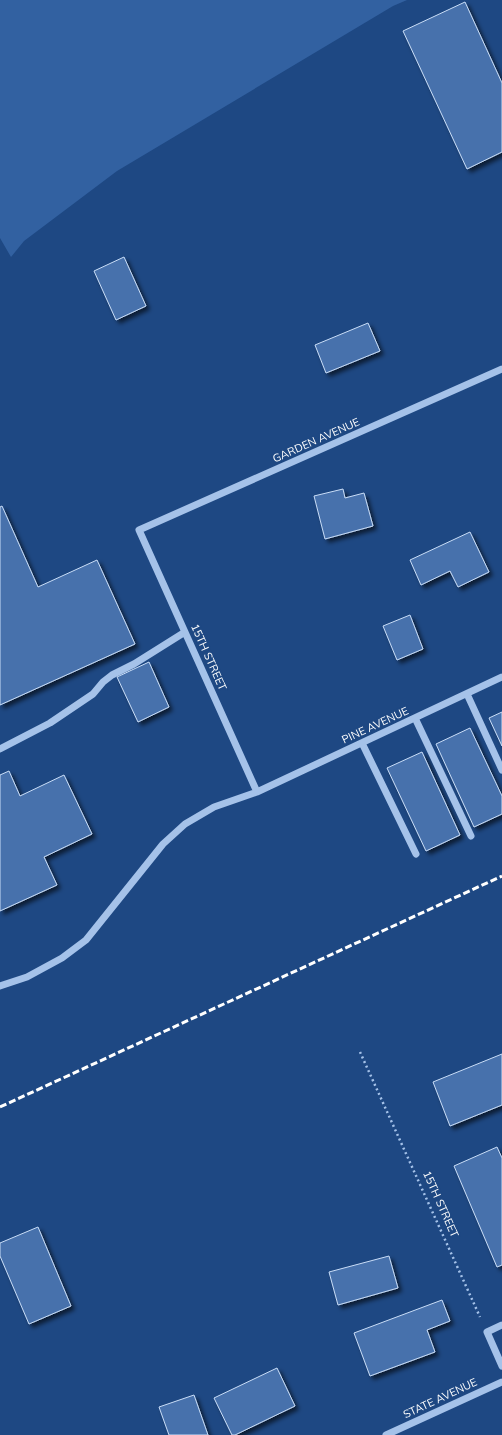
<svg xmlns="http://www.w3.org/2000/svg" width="502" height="1435" font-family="Mulish,sans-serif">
	<defs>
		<filter id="shadow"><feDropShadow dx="3.5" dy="3.5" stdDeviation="2" flood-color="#0009"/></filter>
	</defs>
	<rect width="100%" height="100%" fill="#1e4883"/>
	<!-- green -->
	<path fill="#3261a1" d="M 0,0 L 407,0 L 393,6 L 117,171 L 24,241 L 11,257 L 0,238 Z"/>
	<!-- building -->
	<path fill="#4771ac" stroke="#c9ddf7" filter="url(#shadow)" d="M 465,2 L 502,83 L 502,152 L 467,169 L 403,31 Z
		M 124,257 L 146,306 L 116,320 L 94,271 Z
		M 368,323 L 380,351 L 326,373 L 315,345 Z
		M 343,489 L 345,498 L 364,493 L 373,526 L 325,539 L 314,496 Z
		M 2,506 L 38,587 L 97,560 L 135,644 L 0,705 L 0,507 Z
		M 470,532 L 489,572 L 458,587 L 450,571 L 421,585 L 410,560 Z
		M 410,615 L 423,649 L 397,660 L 383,626 Z
		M 149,662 L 169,707 L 138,722 L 117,677 Z
		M 502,712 L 502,746 L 489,718 Z
		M 470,728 L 502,796 L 502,814 L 474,827 L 436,744 Z
		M 422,752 L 460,835 L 426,851 L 387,768 Z
		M 9,771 L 20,796 L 64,775 L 92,834 L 44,857 L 57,885 L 0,911 L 0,775 Z
		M 502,1054 L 502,1105 L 450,1126 L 433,1082 Z
		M 497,1147 L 502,1158 L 502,1265 L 497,1267 L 454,1166 Z
		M 38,1227 L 71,1306 L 29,1324 L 0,1256 L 0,1243 Z
		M 389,1256 L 398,1288 L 338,1305 L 329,1272 Z
		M 442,1300 L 450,1321 L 427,1330 L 435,1352 L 370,1376 L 354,1333 Z
		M 277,1368 L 295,1406 L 235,1435 L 232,1435 L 214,1398 Z
		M 194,1395 L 208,1435 L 169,1435 L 159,1407 Z"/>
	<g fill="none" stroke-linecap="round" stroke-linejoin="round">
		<!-- path -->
		<path stroke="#a5c2e9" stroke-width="2.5" stroke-dasharray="2 3" stroke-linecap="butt" d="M 360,1052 L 480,1317"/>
		<!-- minor -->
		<path stroke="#a5c2e9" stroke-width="7" d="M 467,694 L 502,770
			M 415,718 L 471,836
			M 362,743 L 416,854
			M 0,749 L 50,723 L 93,694 L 103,682 L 112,675 L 134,664 L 185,632
			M 257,792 L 139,530 L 502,369
			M 0,986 L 27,977 L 62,958 L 86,940 L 163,844 L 185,824 L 214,807 L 257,792 L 502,677
			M 502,1325 L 487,1332 L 502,1366
			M 386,1435 L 502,1382"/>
		<!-- rail -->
		<path stroke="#fff" stroke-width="3" stroke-dasharray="7 3" stroke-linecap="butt" d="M 0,1107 L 502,876"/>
	</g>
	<g text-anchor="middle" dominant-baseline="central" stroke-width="4" stroke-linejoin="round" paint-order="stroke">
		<!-- street labels -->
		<g font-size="11" fill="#fff" stroke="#1e4883">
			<text transform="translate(316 440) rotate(-24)">GARDEN AVENUE</text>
			<text transform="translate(209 657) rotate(66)">15TH STREET</text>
			<text transform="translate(375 725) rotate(-25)">PINE AVENUE</text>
			<text transform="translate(441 1204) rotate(66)">15TH STREET</text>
			<text transform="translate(440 1398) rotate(-25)">STATE AVENUE</text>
		</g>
	</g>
</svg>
